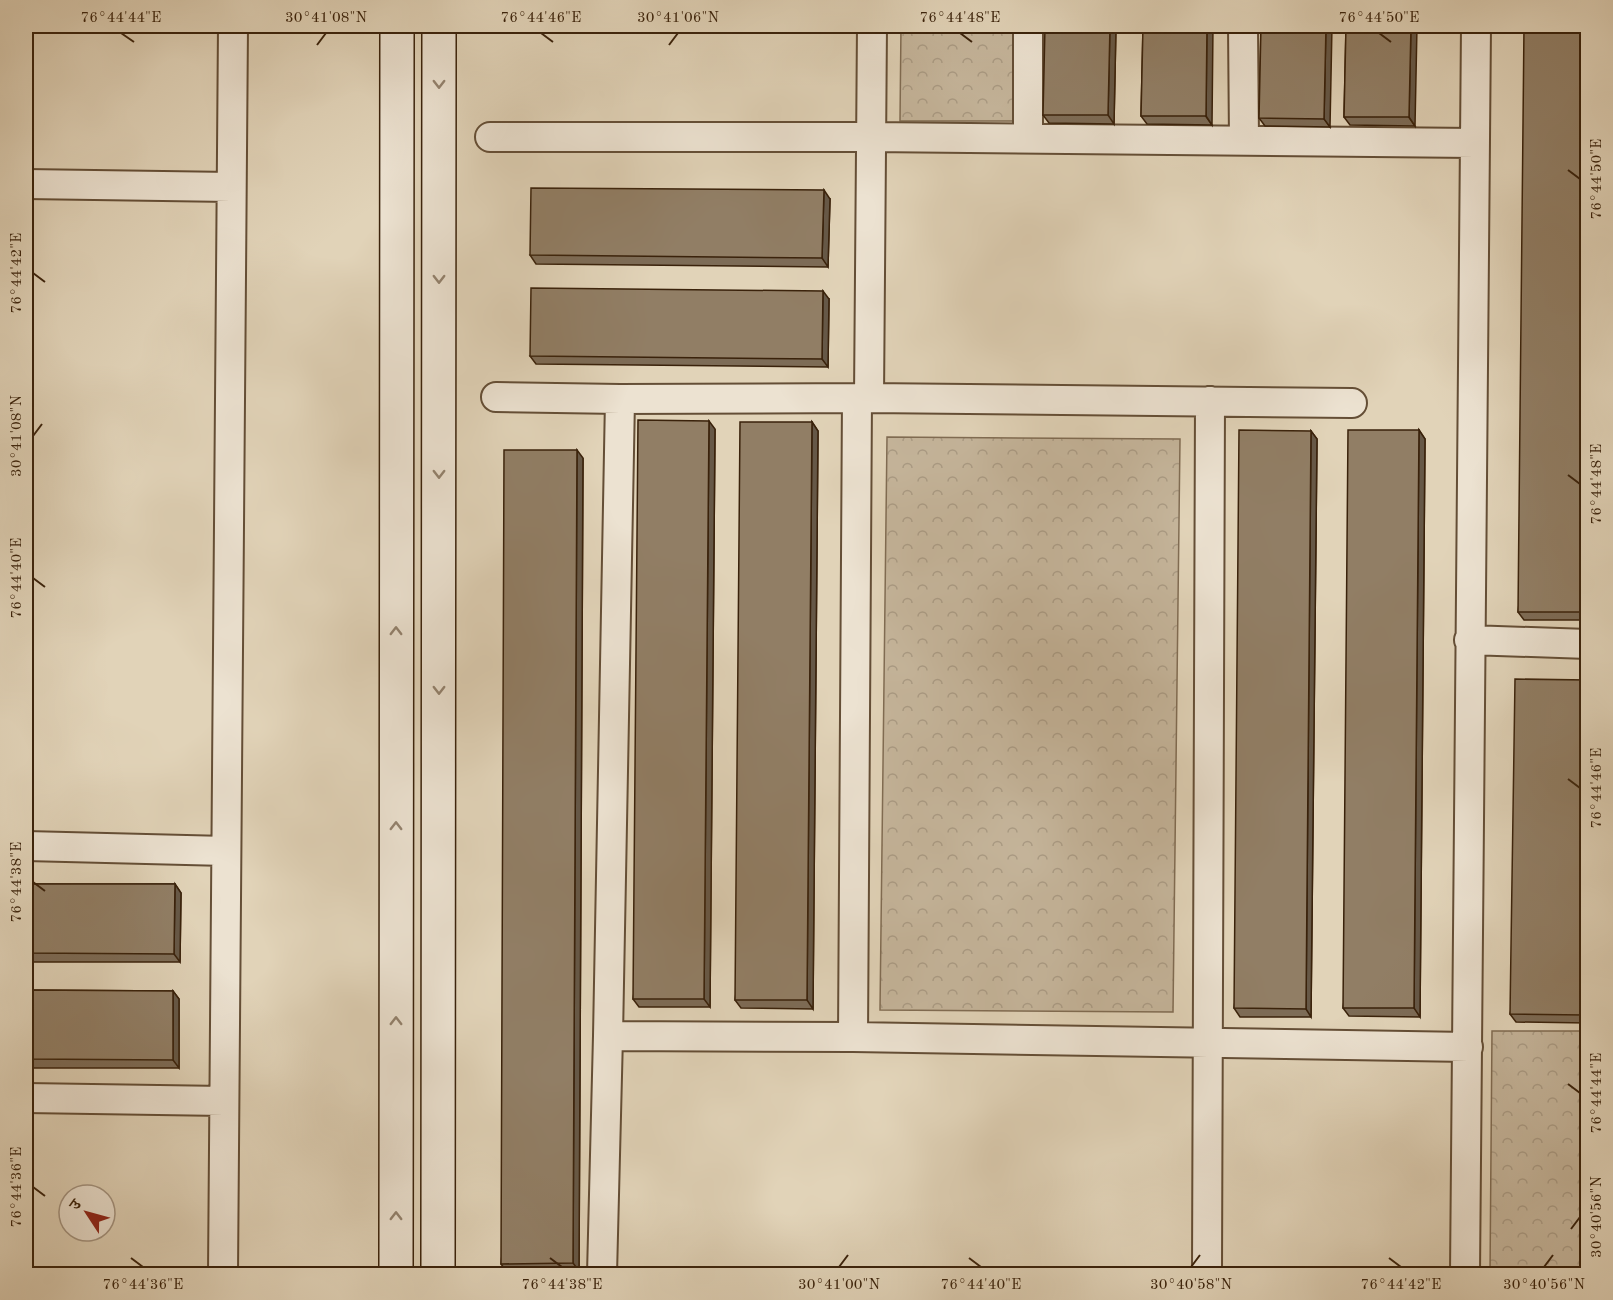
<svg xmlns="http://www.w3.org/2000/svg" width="1613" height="1300" font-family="'Old Standard TT','Noto Serif Devanagari',serif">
	<defs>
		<pattern id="forest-crowns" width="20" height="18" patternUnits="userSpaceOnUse" patternTransform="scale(1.5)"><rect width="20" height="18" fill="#c5b59b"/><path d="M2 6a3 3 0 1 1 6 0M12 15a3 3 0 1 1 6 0" fill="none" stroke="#aa9b84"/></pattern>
	</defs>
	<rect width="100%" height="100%" fill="#e1d3b8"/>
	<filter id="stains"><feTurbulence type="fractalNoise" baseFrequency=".00333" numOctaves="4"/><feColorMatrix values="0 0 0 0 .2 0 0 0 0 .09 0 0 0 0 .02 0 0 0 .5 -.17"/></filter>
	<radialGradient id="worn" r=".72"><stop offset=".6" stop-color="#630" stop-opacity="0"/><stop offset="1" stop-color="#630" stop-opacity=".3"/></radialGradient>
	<!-- forest -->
	<path fill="url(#forest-crowns)" stroke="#806c53" stroke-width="1.5" d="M 901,26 L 1015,26 L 1014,121 L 900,121 Z
		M 887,437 L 1180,439 L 1173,1012 L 880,1010 Z
		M 1492,1031 L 1587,1031 L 1587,1274 L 1490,1274 Z"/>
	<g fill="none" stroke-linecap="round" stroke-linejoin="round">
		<defs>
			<path id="street" d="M 1028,26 L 1028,138
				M 1243,26 L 1244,140
				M 490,137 L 871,137 L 1475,143
				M 26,184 L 231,187
				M 496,397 L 620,399 L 869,398 L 1352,403
				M 869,398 L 872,26
				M 1469,640 L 1588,644
				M 26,846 L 226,851
				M 608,1036 L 853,1037 L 1468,1047
				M 853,1037 L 857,398
				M 26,1098 L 224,1101
				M 223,1274 L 233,26
				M 602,1274 L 608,1036 L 620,399
				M 1207,1274 L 1210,401
				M 1465,1274 L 1476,26"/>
			<path id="secondary" d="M 396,1274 L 397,26
				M 438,1274 L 439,26"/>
		</defs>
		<!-- street casing -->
		<use href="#street" stroke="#644e36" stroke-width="32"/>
		<!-- secondary casing -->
		<use href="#secondary" stroke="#3a220b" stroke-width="36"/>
		<!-- street -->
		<use href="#street" stroke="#ece2d1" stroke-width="28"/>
		<!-- secondary -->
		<use href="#secondary" stroke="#ece2d1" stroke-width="33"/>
	</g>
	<!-- wall -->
	<path fill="#7d6c57" stroke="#3a220b" stroke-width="1.5" d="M 1116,26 L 1114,124 L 1049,123 L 1043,115 Z
		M 1143,26 L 1212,125 L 1147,124 L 1141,116 Z
		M 1261,26 L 1330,127 L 1265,126 L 1259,118 Z
		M 1346,26 L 1415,126 L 1350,125 L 1344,117 Z
		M 1587,26 L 1587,620 L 1524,620 L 1518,612 Z
		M 830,199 L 828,267 L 536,264 L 530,255 Z
		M 829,299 L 828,367 L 536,364 L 530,356 Z
		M 812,422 L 818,431 L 813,1009 L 741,1008 L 735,1000 Z
		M 715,429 L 710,1007 L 639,1007 L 633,999 Z
		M 1419,430 L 1425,439 L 1420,1017 L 1349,1016 L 1343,1008 Z
		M 1311,431 L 1317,439 L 1311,1017 L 1240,1017 L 1234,1008 Z
		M 583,458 L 579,1271 L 507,1272 L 501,1264 Z
		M 1587,680 L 1587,1023 L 1516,1022 L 1510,1014 Z
		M 26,884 L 175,884 L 181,893 L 180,962 L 26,962 Z
		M 26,990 L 173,991 L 179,999 L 179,1068 L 26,1068 Z"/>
	<!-- shaded-wall -->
	<path fill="#665847" stroke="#3a220b" stroke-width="1.5" d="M 1110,26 L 1116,26 L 1114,124 L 1108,115 Z
		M 1207,26 L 1213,26 L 1212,125 L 1206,116 Z
		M 1326,26 L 1332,26 L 1330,127 L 1324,119 Z
		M 1411,26 L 1417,26 L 1415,126 L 1409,117 Z
		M 824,190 L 830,199 L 828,267 L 822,258 Z
		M 823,291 L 829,299 L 828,367 L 822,359 Z
		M 709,421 L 715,429 L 710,1007 L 704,999 Z
		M 812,422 L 818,431 L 813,1009 L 807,1000 Z
		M 1419,430 L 1425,439 L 1420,1017 L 1414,1008 Z
		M 1311,431 L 1317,439 L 1311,1017 L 1306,1009 Z
		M 577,450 L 583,458 L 579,1271 L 573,1263 Z
		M 1587,751 L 1587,1020 L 1584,1015 Z
		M 175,884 L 181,893 L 180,962 L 174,954 Z
		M 173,991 L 179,999 L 179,1068 L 173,1060 Z"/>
	<!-- building -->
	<path fill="#917e65" stroke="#3a220b" stroke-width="1.5" d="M 1045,26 L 1110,26 L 1108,115 L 1043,115 Z
		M 1143,26 L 1207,26 L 1206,116 L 1141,116 Z
		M 1261,26 L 1326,26 L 1324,119 L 1259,118 Z
		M 1346,26 L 1411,26 L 1409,117 L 1344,117 Z
		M 1524,26 L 1587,26 L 1587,612 L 1518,612 Z
		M 531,188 L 824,190 L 822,258 L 530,255 Z
		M 531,288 L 823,291 L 822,359 L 530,356 Z
		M 638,420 L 709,421 L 704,999 L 633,999 Z
		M 740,422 L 812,422 L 807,1000 L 735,1000 Z
		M 1239,430 L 1311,431 L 1306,1009 L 1234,1008 Z
		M 1348,430 L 1419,430 L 1414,1008 L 1343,1008 Z
		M 504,450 L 577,450 L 573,1263 L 501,1264 Z
		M 1515,679 L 1587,680 L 1584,1015 L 1510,1014 Z
		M 26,884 L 175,884 L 174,954 L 26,953 Z
		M 26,990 L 173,991 L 173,1060 L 26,1059 Z"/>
	<!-- one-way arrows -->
	<defs><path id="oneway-chevron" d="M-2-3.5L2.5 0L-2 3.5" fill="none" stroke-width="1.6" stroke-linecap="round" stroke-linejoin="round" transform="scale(1.5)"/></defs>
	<g stroke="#93826e">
		<use href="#oneway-chevron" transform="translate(439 84) rotate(90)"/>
		<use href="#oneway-chevron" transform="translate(439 279) rotate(90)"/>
		<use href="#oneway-chevron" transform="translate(439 474) rotate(90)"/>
		<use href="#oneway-chevron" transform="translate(396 631) rotate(-90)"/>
		<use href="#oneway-chevron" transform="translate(439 690) rotate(90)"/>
		<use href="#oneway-chevron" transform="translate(396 826) rotate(-90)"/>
		<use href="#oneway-chevron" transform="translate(396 1021) rotate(-90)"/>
		<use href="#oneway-chevron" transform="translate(396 1216) rotate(-90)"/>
	</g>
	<!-- ticks -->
	<path fill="none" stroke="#3a220b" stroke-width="2" d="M 121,33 L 134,42M 541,33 L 553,42M 960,33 L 972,42M 1379,33 L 1391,42M 317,45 L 326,33M 669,45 L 678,33M 1568,170 L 1580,179M 33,273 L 45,282M 33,436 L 42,424M 1568,475 L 1580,484M 33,578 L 45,587M 1568,779 L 1580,788M 33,882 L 45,891M 1568,1084 L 1580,1093M 33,1187 L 45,1196M 1571,1229 L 1580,1217M 131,1258 L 143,1267M 550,1258 L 562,1267M 969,1258 L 981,1267M 1389,1258 L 1401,1267M 839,1267 L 848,1255M 1191,1267 L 1200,1255M 1544,1267 L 1553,1255"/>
	<!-- margin -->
	<rect width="1613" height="1300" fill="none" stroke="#e1d3b8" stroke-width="66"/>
	<!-- north arrow -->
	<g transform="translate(87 1213) rotate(306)"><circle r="28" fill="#ece2d1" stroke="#a59582" stroke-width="1.5"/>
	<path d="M0-4.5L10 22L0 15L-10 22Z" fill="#8f2418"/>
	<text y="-9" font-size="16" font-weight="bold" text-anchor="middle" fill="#3a220b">उ</text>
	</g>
	<rect x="33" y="33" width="1547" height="1234" fill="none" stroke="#3a220b" stroke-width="2"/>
	<g font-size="15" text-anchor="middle" fill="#3a220b">
		<text x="121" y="22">76°44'44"E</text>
		<text x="326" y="22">30°41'08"N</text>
		<text x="541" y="22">76°44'46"E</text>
		<text x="678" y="22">30°41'06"N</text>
		<text x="960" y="22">76°44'48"E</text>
		<text x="1379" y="22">76°44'50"E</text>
		<text transform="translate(1596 179) rotate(-90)" y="5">76°44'50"E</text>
		<text transform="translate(16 273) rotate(-90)" y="5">76°44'42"E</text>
		<text transform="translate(16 436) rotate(-90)" y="5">30°41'08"N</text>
		<text transform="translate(1596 484) rotate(-90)" y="5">76°44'48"E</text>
		<text transform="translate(16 578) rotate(-90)" y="5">76°44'40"E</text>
		<text transform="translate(1596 788) rotate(-90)" y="5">76°44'46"E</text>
		<text transform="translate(16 882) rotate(-90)" y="5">76°44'38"E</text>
		<text transform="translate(1596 1093) rotate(-90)" y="5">76°44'44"E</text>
		<text transform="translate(16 1187) rotate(-90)" y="5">76°44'36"E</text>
		<text transform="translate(1596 1217) rotate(-90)" y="5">30°40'56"N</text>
		<text x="143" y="1289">76°44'36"E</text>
		<text x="562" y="1289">76°44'38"E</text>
		<text x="839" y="1289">30°41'00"N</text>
		<text x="981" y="1289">76°44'40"E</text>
		<text x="1191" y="1289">30°40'58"N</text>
		<text x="1401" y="1289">76°44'42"E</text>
		<text x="1544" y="1289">30°40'56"N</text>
	</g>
	<rect width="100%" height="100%" filter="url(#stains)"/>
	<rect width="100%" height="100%" fill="url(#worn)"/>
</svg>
